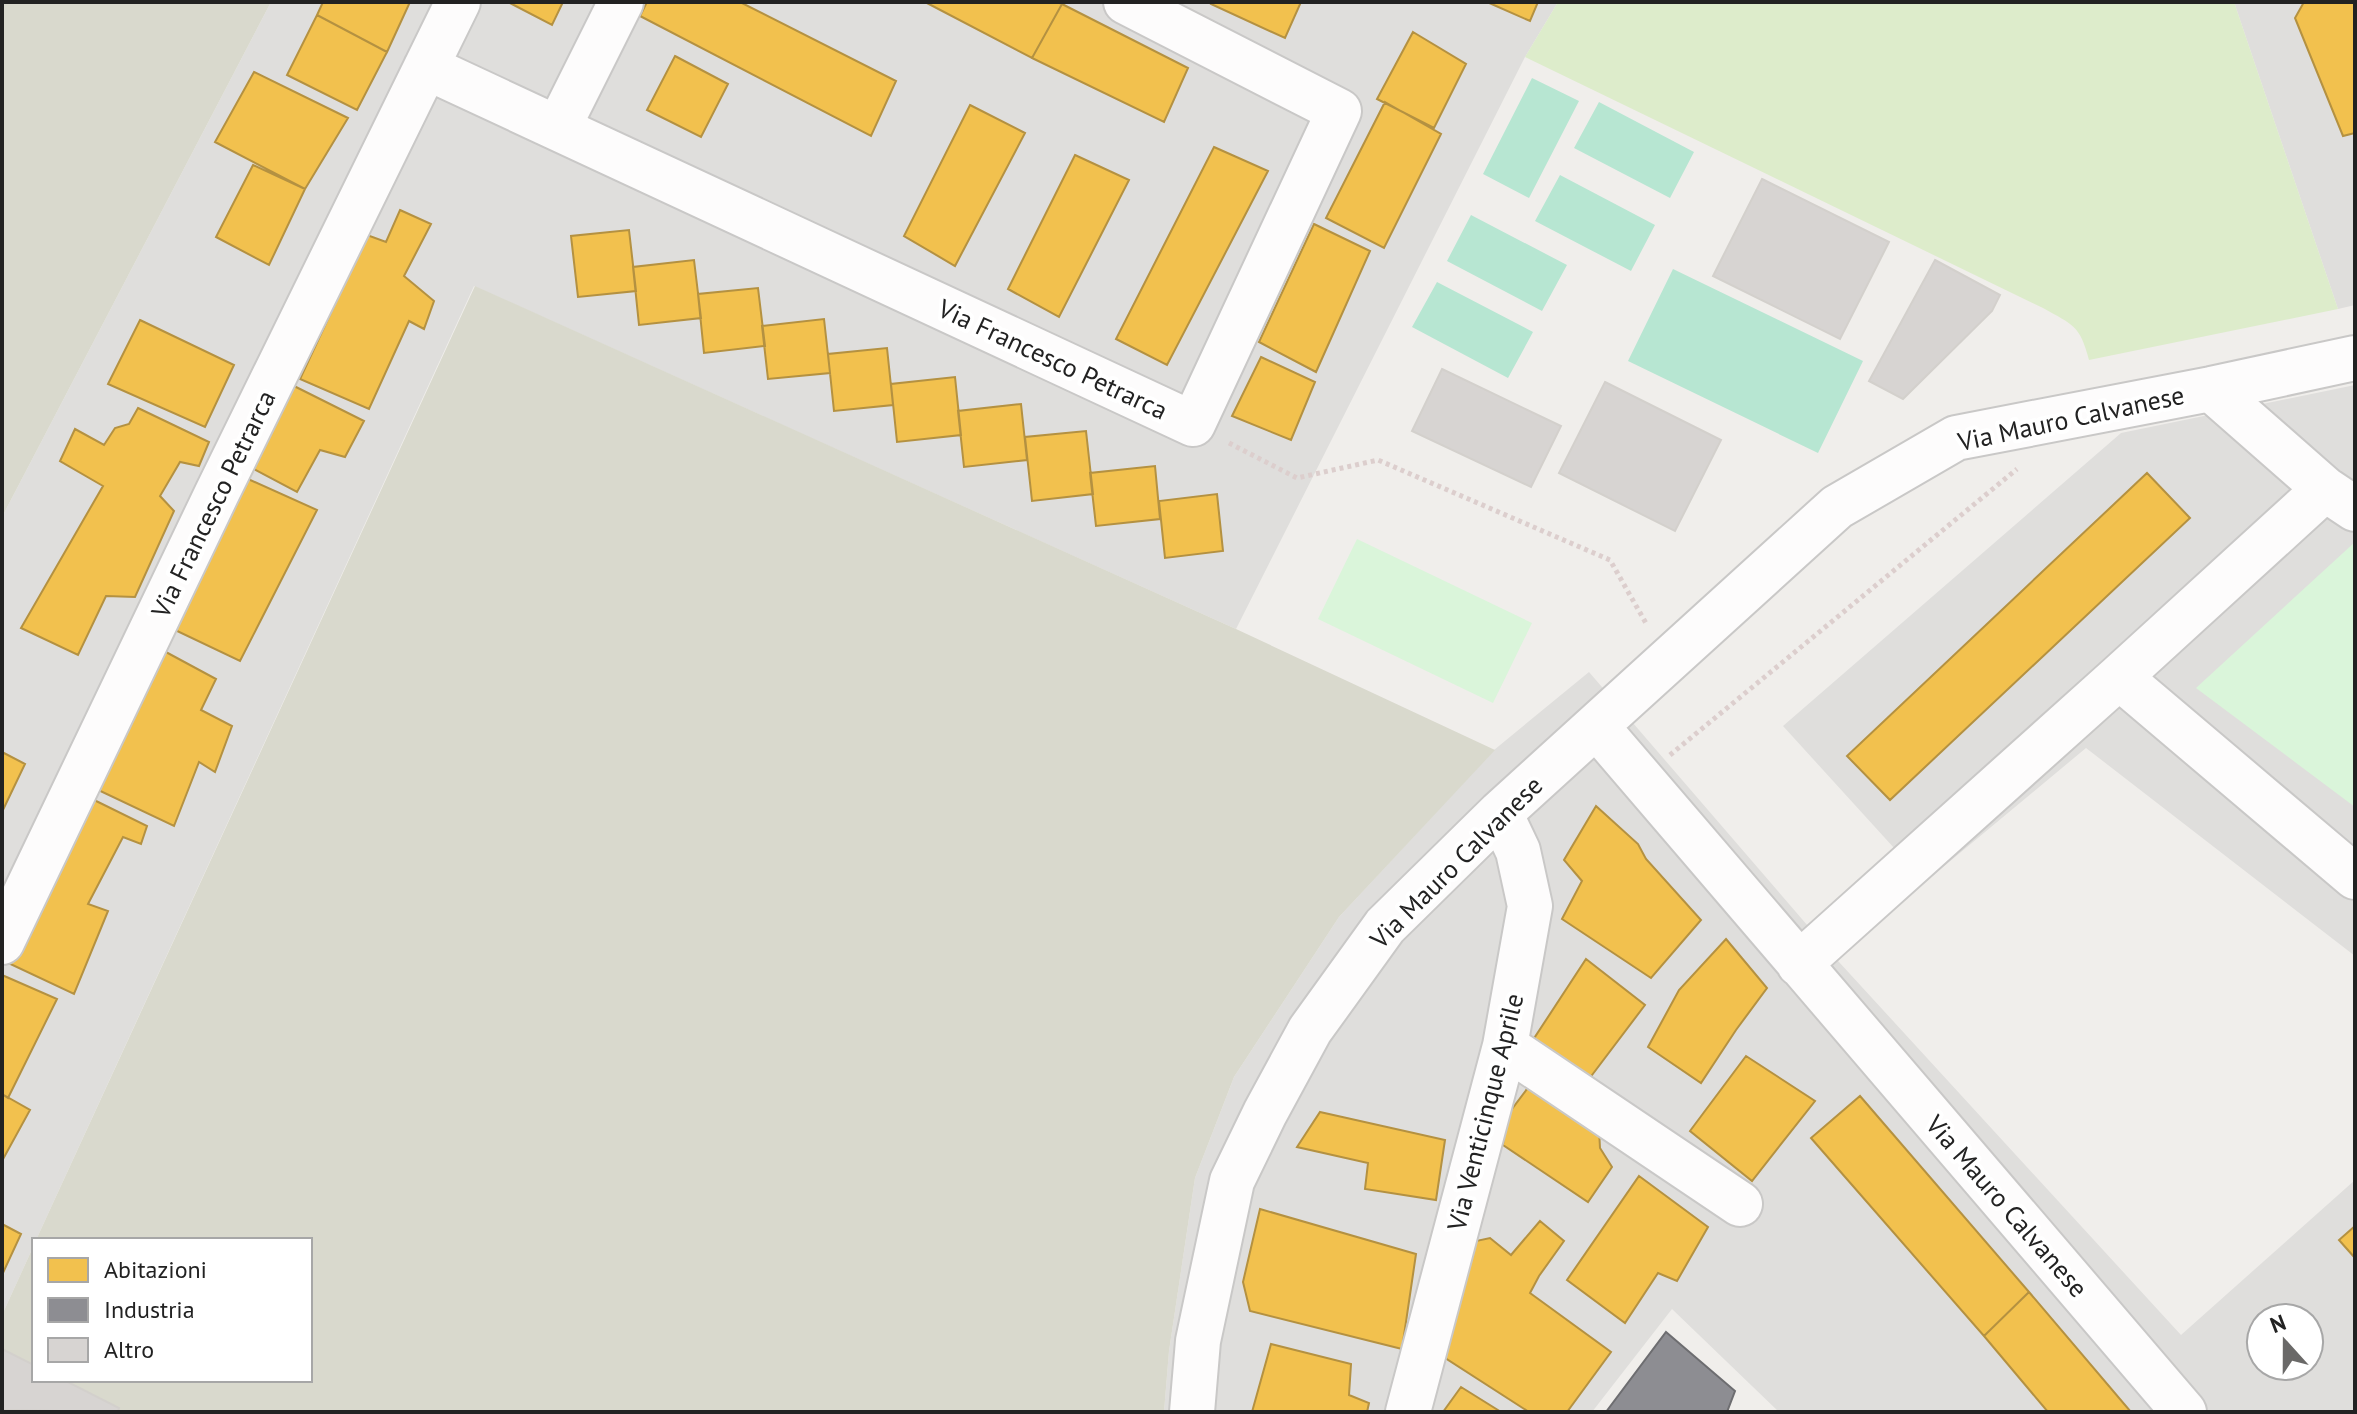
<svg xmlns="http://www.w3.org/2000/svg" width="2357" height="1414" font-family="'PT Sans',sans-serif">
	<rect width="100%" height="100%" fill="#f0eeeb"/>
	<!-- residential -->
	<path fill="#dfdedc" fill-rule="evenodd" d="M 271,2 L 1558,2 L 1525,57 L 1236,629 L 474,286 L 36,1240 L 34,1240 L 34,1245 L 2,1315 L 2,517 Z
		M 2234,2 L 2355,2 L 2355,305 L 2338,309 Z
		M 2355,385 L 2355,956 L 2086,748 L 1925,882 L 1783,726 L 2121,433 Z
		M 1589,672 L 1839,962 L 2181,1335 L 2355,1180 L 2355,1412 L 1779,1412 L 1672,1309 L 1592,1412 L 1164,1412 L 1169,1351 L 1195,1178 L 1234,1077 L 1339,917 L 1494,750 ZM 2261,1318 L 2309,1318 L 2309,1366 L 2261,1366 Z"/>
	<!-- construction -->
	<path fill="#d9d9cd" d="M 2,2 L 271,2 L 2,517 Z
		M 475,286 L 1236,629 L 1495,750 L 1339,917 L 1234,1077 L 1195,1178 L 1169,1351 L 1164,1412 L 2,1412 L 2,1315 L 34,1245 L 34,1380 L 310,1380 L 310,1240 L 36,1240 Z"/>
	<!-- grass -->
	<path fill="#ddeccb" d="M 1558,2 L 2234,2 L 2338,309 L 2089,360 C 2080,325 2073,325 2043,308 L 1525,57 Z"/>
	<!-- park -->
	<path fill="#daf5da" d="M 1357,539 L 1532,623 L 1493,703 L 1318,619 Z
		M 2355,542 L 2355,807 L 2196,688 Z"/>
	<!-- pitch -->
	<path fill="#b7e6d2" d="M 1532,78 L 1579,101 L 1529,198 L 1483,174 Z
		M 1599,102 L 1694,152 L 1670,198 L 1574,148 Z
		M 1560,175 L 1655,225 L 1631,271 L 1535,221 Z
		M 1471,215 L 1567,265 L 1542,311 L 1447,261 Z
		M 1673,269 L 1863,361 L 1818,453 L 1628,361 Z
		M 1437,282 L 1533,332 L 1508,378 L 1412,327 Z"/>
	<!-- homes -->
	<path fill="#f2c14e" stroke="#b49141" stroke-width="2" d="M 323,2 L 410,2 L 387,52 L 317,15 Z
		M 508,2 L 563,2 L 552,25 Z
		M 647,2 L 740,2 L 896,81 L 871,136 L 640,16 Z
		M 925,2 L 1057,2 L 1062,4 L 1032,58 Z
		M 1212,2 L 1301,2 L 1285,38 L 1211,4 Z
		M 1487,2 L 1538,2 L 1530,21 Z
		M 2304,2 L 2355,2 L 2355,133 L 2343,136 L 2295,18 Z
		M 1062,4 L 1188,68 L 1164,122 L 1032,58 Z
		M 317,15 L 387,52 L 357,110 L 287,75 Z
		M 1413,32 L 1466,64 L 1434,128 L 1377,99 Z
		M 675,56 L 728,84 L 701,137 L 647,110 Z
		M 254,72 L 348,118 L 305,189 L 215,142 Z
		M 1385,102 L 1441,134 L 1384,248 L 1326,218 Z
		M 970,105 L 1025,133 L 955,266 L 904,236 Z
		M 1214,147 L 1268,171 L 1167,365 L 1116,339 Z
		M 1075,155 L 1129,180 L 1059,317 L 1008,289 Z
		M 253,165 L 305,189 L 269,265 L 216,237 Z
		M 400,210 L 431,224 L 404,276 L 434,301 L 424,329 L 409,321 L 369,409 L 300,379 L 367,235 L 386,242 Z
		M 1314,224 L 1370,251 L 1316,372 L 1259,342 Z
		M 629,230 L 636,291 L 578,297 L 571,236 Z
		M 694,260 L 701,318 L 639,325 L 633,267 Z
		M 758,288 L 765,346 L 704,353 L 698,294 Z
		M 824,319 L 830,373 L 768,379 L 762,326 Z
		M 140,320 L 234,365 L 205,427 L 108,384 Z
		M 887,348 L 893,405 L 834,411 L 828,354 Z
		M 1261,357 L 1315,382 L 1291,440 L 1232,416 Z
		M 955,377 L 961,435 L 897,442 L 891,384 Z
		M 292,385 L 364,421 L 345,457 L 320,450 L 297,492 L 250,467 Z
		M 1021,404 L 1027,460 L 964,467 L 958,411 Z
		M 138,408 L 209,442 L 199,466 L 180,462 L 160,496 L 174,511 L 135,597 L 106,596 L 78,655 L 21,628 L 103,486 L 60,461 L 75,429 L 104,445 L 115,428 L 129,424 Z
		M 1086,431 L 1093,494 L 1032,501 L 1025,437 Z
		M 1155,466 L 1160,519 L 1096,526 L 1090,473 Z
		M 2147,473 L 2190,518 L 1890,800 L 1847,756 Z
		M 248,479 L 317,510 L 240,661 L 175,630 Z
		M 1217,494 L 1223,551 L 1165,558 L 1159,501 Z
		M 164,651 L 216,679 L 201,710 L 232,726 L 215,772 L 199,762 L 174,826 L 94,788 Z
		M 2,752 L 25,764 L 2,812 Z
		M 86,796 L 147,826 L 141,844 L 123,837 L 88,904 L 108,911 L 74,994 L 4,961 Z
		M 1596,806 L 1638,844 L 1646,859 L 1701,920 L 1651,978 L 1562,919 L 1582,881 L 1564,860 Z
		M 1726,939 L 1767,988 L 1736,1030 L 1701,1083 L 1648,1047 L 1679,990 Z
		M 1586,959 L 1645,1005 L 1586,1083 L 1529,1046 Z
		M 2,975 L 57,999 L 8,1098 L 2,1094 Z
		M 1746,1056 L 1815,1101 L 1752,1181 L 1690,1131 Z
		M 1530,1085 L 1599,1129 L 1600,1148 L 1612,1167 L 1588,1202 L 1503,1145 L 1506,1117 Z
		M 2,1094 L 30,1110 L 2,1161 Z
		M 1860,1096 L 2029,1292 L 1984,1336 L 1811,1138 Z
		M 1320,1112 L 1445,1140 L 1436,1200 L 1365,1189 L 1368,1163 L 1297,1147 Z
		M 1639,1176 L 1708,1227 L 1677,1281 L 1658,1273 L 1625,1323 L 1567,1280 Z
		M 1260,1209 L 1416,1254 L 1402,1349 L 1250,1311 L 1243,1282 Z
		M 1540,1221 L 1564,1241 L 1539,1276 L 1530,1293 L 1611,1352 L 1567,1412 L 1529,1412 L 1439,1354 L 1476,1241 L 1490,1238 L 1511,1255 Z
		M 2,1224 L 21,1234 L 2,1275 Z
		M 2355,1226 L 2355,1258 L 2339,1240 Z
		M 2029,1292 L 2131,1412 L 2048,1412 L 1984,1336 Z
		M 1271,1344 L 1351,1364 L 1349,1395 L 1369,1403 L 1367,1412 L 1252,1412 Z
		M 1461,1387 L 1501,1412 L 1443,1412 Z"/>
	<!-- industry -->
	<path fill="#8d8d92" stroke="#6d6d70" stroke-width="2" d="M 1666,1332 L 1735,1391 L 1727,1412 L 1606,1412 Z"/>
	<!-- building -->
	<path fill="#d7d4d2" stroke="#d3d0cc" stroke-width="2" d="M 1762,179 L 1889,242 L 1840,339 L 1713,276 Z
		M 1935,260 L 2000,295 L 1992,311 L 1903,399 L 1869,381 Z
		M 1442,369 L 1561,426 L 1531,487 L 1412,431 Z
		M 1605,382 L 1721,440 L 1675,531 L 1559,473 Z
		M 2,1349 L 34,1365 L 34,1380 L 64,1380 L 119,1408 L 118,1412 L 2,1410 Z"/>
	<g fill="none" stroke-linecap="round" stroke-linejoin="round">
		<defs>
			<path id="minor" d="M 426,67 L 1193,424 L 1339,111 L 1126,2
				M 558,128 L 621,2
				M 2211,389 L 2325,489 L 2355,509
				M 2119,677 L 2355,877
				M 1597,727 L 2184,1412
				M 2,942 L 217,493 L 458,2
				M 1799,964 L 2119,677 L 2325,489
				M 1505,1046 L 1740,1204
				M 1192,1412 L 1198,1341 L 1232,1181 L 1265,1113 L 1310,1030 L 1385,926 L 1500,813 L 1837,507 L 1956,438 L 2211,389 L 2355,358
				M 1408,1412 L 1505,1046 L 1530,906 L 1518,851 L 1500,813"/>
		</defs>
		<!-- minor casing -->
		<use href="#minor" stroke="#c9c8c7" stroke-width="48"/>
		<!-- path -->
		<path stroke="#dccecd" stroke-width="5" stroke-dasharray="4 4" stroke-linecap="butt" d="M 1229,443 L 1297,478 L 1378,460 L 1610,560 L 1647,625
			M 1670,755 L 2017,469"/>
		<!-- minor -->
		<use href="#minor" stroke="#fdfcfc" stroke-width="44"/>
	</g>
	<g text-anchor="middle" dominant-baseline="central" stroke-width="8" stroke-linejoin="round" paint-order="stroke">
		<!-- street labels -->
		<g font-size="26" fill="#222" stroke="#fff">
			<text transform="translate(1053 359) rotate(25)">Via Francesco Petrarca</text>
			<text transform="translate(2071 418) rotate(-12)">Via Mauro Calvanese</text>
			<text transform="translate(213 504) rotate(-64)">Via Francesco Petrarca</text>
			<text transform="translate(1456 862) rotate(-45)">Via Mauro Calvanese</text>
			<text transform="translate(1485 1112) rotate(-76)">Via Venticinque Aprile</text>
			<text transform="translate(2007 1206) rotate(49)">Via Mauro Calvanese</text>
		</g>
	</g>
	<!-- border -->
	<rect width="2357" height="1414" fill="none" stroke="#222222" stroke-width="8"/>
	<!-- legend -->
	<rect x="32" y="1238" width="280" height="144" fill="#ffffff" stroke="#a7a7a7" stroke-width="2"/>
	<rect x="48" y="1258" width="40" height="24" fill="#f2c14e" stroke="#a7a7a7" stroke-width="2"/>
	<text x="104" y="1278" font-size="24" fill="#222222">Abitazioni</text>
	<rect x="48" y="1298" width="40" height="24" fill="#8d8d92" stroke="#a7a7a7" stroke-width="2"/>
	<text x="104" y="1318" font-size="24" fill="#222222">Industria</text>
	<rect x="48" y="1338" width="40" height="24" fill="#d7d4d2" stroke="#a7a7a7" stroke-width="2"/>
	<text x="104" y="1358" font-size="24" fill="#222222">Altro</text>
	<!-- north arrow -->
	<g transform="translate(2285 1342) rotate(339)"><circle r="38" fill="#ffffff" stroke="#a7a7a7" stroke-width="2"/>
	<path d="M0-6L14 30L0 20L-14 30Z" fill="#6a6968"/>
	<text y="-12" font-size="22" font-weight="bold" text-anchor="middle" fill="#222222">N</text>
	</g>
</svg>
